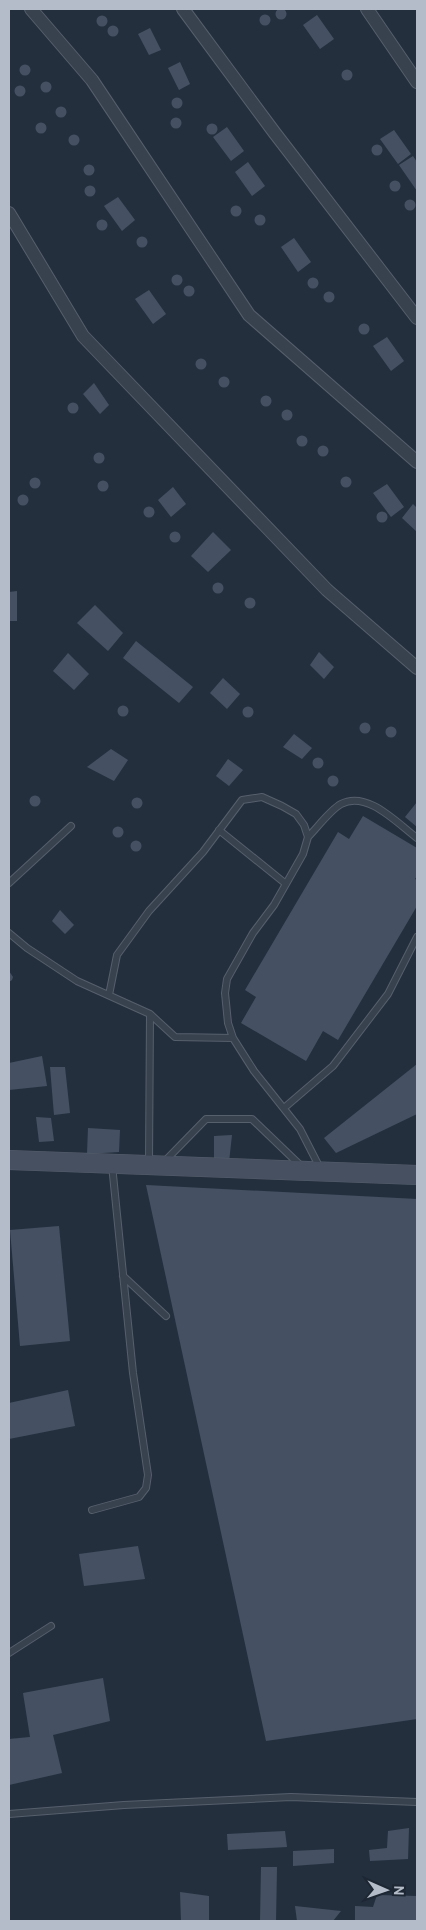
<svg xmlns="http://www.w3.org/2000/svg" width="426" height="1930" font-family="Overpass,sans-serif">
	<rect width="100%" height="100%" fill="#242f3e"/>
	<!-- building -->
	<path fill="#455162" d="M275.5 14a5.5 5.5 0 1 1 11 0a5.5 5.5 0 1 1-11 0Z
		M259.5 20a5.5 5.5 0 1 1 11 0a5.5 5.5 0 1 1-11 0Z
		M 317,15 L 334,39 L 320,49 L 303,25 Z
		M96.5 21a5.5 5.5 0 1 1 11 0a5.5 5.5 0 1 1-11 0Z
		M107.5 31a5.5 5.5 0 1 1 11 0a5.5 5.5 0 1 1-11 0Z
		M 150,28 L 161,50 L 149,55 L 138,34 Z
		M 180,62 L 190,84 L 179,90 L 168,68 Z
		M19.5 70a5.5 5.5 0 1 1 11 0a5.5 5.5 0 1 1-11 0Z
		M341.5 75a5.5 5.5 0 1 1 11 0a5.5 5.5 0 1 1-11 0Z
		M40.5 87a5.5 5.5 0 1 1 11 0a5.5 5.5 0 1 1-11 0Z
		M14.5 91a5.5 5.5 0 1 1 11 0a5.5 5.5 0 1 1-11 0Z
		M171.5 103a5.5 5.5 0 1 1 11 0a5.5 5.5 0 1 1-11 0Z
		M55.5 112a5.5 5.5 0 1 1 11 0a5.5 5.5 0 1 1-11 0Z
		M170.5 123a5.5 5.5 0 1 1 11 0a5.5 5.5 0 1 1-11 0Z
		M35.5 128a5.5 5.5 0 1 1 11 0a5.5 5.5 0 1 1-11 0Z
		M206.5 129a5.5 5.5 0 1 1 11 0a5.5 5.5 0 1 1-11 0Z
		M 227,127 L 244,151 L 231,161 L 213,137 Z
		M 394,130 L 411,154 L 398,164 L 380,139 Z
		M68.5 140a5.5 5.5 0 1 1 11 0a5.5 5.5 0 1 1-11 0Z
		M371.5 150a5.5 5.5 0 1 1 11 0a5.5 5.5 0 1 1-11 0Z
		M 413,156 L 417,162 L 417,191 L 399,165 Z
		M 248,162 L 265,186 L 252,196 L 235,172 Z
		M83.5 170a5.5 5.5 0 1 1 11 0a5.5 5.5 0 1 1-11 0Z
		M389.5 186a5.5 5.5 0 1 1 11 0a5.5 5.5 0 1 1-11 0Z
		M84.5 191a5.5 5.5 0 1 1 11 0a5.5 5.5 0 1 1-11 0Z
		M 118,197 L 135,220 L 122,231 L 104,206 Z
		M404.5 205a5.5 5.5 0 1 1 11 0a5.5 5.5 0 1 1-11 0Z
		M230.5 211a5.5 5.5 0 1 1 11 0a5.5 5.5 0 1 1-11 0Z
		M254.5 220a5.5 5.5 0 1 1 11 0a5.5 5.5 0 1 1-11 0Z
		M96.5 225a5.5 5.5 0 1 1 11 0a5.5 5.5 0 1 1-11 0Z
		M136.5 242a5.5 5.5 0 1 1 11 0a5.5 5.5 0 1 1-11 0Z
		M 294,238 L 311,262 L 298,272 L 281,247 Z
		M171.5 280a5.5 5.5 0 1 1 11 0a5.5 5.5 0 1 1-11 0Z
		M307.5 283a5.5 5.5 0 1 1 11 0a5.5 5.5 0 1 1-11 0Z
		M183.5 291a5.5 5.5 0 1 1 11 0a5.5 5.5 0 1 1-11 0Z
		M 149,290 L 166,314 L 153,324 L 135,299 Z
		M323.5 297a5.5 5.5 0 1 1 11 0a5.5 5.5 0 1 1-11 0Z
		M358.5 329a5.5 5.5 0 1 1 11 0a5.5 5.5 0 1 1-11 0Z
		M 387,337 L 404,361 L 391,371 L 373,346 Z
		M195.5 364a5.5 5.5 0 1 1 11 0a5.5 5.5 0 1 1-11 0Z
		M218.5 382a5.5 5.5 0 1 1 11 0a5.5 5.5 0 1 1-11 0Z
		M 94,383 L 109,405 L 100,414 L 83,394 Z
		M260.5 401a5.5 5.5 0 1 1 11 0a5.5 5.5 0 1 1-11 0Z
		M67.5 408a5.5 5.5 0 1 1 11 0a5.5 5.5 0 1 1-11 0Z
		M281.5 415a5.5 5.5 0 1 1 11 0a5.5 5.5 0 1 1-11 0Z
		M296.5 441a5.5 5.5 0 1 1 11 0a5.5 5.5 0 1 1-11 0Z
		M317.5 451a5.5 5.5 0 1 1 11 0a5.5 5.5 0 1 1-11 0Z
		M93.5 458a5.5 5.5 0 1 1 11 0a5.5 5.5 0 1 1-11 0Z
		M340.5 482a5.5 5.5 0 1 1 11 0a5.5 5.5 0 1 1-11 0Z
		M29.5 483a5.5 5.5 0 1 1 11 0a5.5 5.5 0 1 1-11 0Z
		M97.5 486a5.5 5.5 0 1 1 11 0a5.5 5.5 0 1 1-11 0Z
		M 387,484 L 404,507 L 391,517 L 373,493 Z
		M 173,487 L 186,504 L 171,517 L 158,500 Z
		M17.5 500a5.5 5.5 0 1 1 11 0a5.5 5.5 0 1 1-11 0Z
		M 413,504 L 417,508 L 417,532 L 402,518 Z
		M143.5 512a5.5 5.5 0 1 1 11 0a5.5 5.5 0 1 1-11 0Z
		M376.5 517a5.5 5.5 0 1 1 11 0a5.5 5.5 0 1 1-11 0Z
		M169.5 537a5.5 5.5 0 1 1 11 0a5.5 5.5 0 1 1-11 0Z
		M 213,532 L 231,550 L 208,572 L 191,556 Z
		M212.5 588a5.5 5.5 0 1 1 11 0a5.5 5.5 0 1 1-11 0Z
		M 17,591 L 17,621 L 9,621 L 9,592 Z
		M244.5 603a5.5 5.5 0 1 1 11 0a5.5 5.5 0 1 1-11 0Z
		M 95,605 L 123,633 L 108,651 L 77,623 Z
		M 136,641 L 193,687 L 179,703 L 123,658 Z
		M 319,652 L 334,667 L 324,679 L 310,665 Z
		M 68,653 L 89,674 L 74,690 L 53,671 Z
		M 223,678 L 240,694 L 227,709 L 210,693 Z
		M117.5 711a5.5 5.5 0 1 1 11 0a5.5 5.5 0 1 1-11 0Z
		M242.5 712a5.5 5.5 0 1 1 11 0a5.5 5.5 0 1 1-11 0Z
		M359.5 728a5.5 5.5 0 1 1 11 0a5.5 5.5 0 1 1-11 0Z
		M385.5 732a5.5 5.5 0 1 1 11 0a5.5 5.5 0 1 1-11 0Z
		M 294,734 L 312,748 L 302,759 L 283,747 Z
		M 111,749 L 128,760 L 114,781 L 87,767 Z
		M312.5 763a5.5 5.5 0 1 1 11 0a5.5 5.5 0 1 1-11 0Z
		M 228,759 L 243,770 L 229,786 L 216,776 Z
		M327.5 781a5.5 5.5 0 1 1 11 0a5.5 5.5 0 1 1-11 0Z
		M29.5 801a5.5 5.5 0 1 1 11 0a5.5 5.5 0 1 1-11 0Z
		M131.5 803a5.5 5.5 0 1 1 11 0a5.5 5.5 0 1 1-11 0Z
		M 417,802 L 417,827 L 405,817 Z
		M 363,816 L 417,848 L 417,876 L 415,879 L 417,880 L 417,906 L 338,1040 L 323,1031 L 306,1061 L 241,1023 L 256,997 L 245,990 L 338,832 L 349,839 Z
		M112.5 832a5.5 5.5 0 1 1 11 0a5.5 5.5 0 1 1-11 0Z
		M130.5 846a5.5 5.5 0 1 1 11 0a5.5 5.5 0 1 1-11 0Z
		M 60,910 L 74,925 L 65,934 L 52,921 Z
		M 9,971 L 13,977 L 12,980 L 9,982 Z
		M 42,1056 L 47,1086 L 9,1090 L 9,1063 Z
		M 417,1064 L 417,1114 L 336,1153 L 324,1138 Z
		M 50,1067 L 65,1067 L 70,1113 L 54,1115 Z
		M 36,1117 L 51,1118 L 54,1141 L 39,1142 Z
		M 88,1128 L 120,1130 L 119,1152 L 87,1154 Z
		M 232,1135 L 229,1162 L 214,1161 L 214,1136 Z
		M 146,1185 L 417,1199 L 417,1719 L 266,1741 Z
		M 59,1226 L 70,1341 L 20,1346 L 10,1230 Z
		M 68,1390 L 75,1426 L 9,1439 L 9,1403 Z
		M 138,1546 L 145,1579 L 84,1586 L 79,1554 Z
		M 103,1678 L 110,1721 L 53,1735 L 62,1773 L 9,1785 L 9,1739 L 30,1737 L 23,1693 Z
		M 409,1828 L 408,1859 L 370,1861 L 369,1850 L 387,1848 L 388,1831 Z
		M 285,1831 L 287,1847 L 228,1850 L 227,1834 Z
		M 334,1849 L 334,1863 L 293,1866 L 293,1851 Z
		M 261,1867 L 277,1867 L 276,1921 L 260,1921 Z
		M 180,1892 L 209,1896 L 209,1921 L 181,1921 Z
		M 377,1895 L 417,1896 L 417,1921 L 355,1921 L 355,1906 L 373,1907 Z
		M 295,1906 L 341,1911 L 333,1921 L 297,1921 Z"/>
	<g fill="none" stroke-linecap="round" stroke-linejoin="round">
		<defs>
			<path id="lane" d="M 219,830 L 286,884
				M 308,837 C 317,828 330,810 341,804 C 367,790 397,823 417,838
				M 9,883 L 71,826
				M 9,933 L 27,948 L 77,981 L 150,1014 L 175,1037 L 233,1038
				M 109,995 L 117,955 L 149,911 L 203,852 L 242,800 L 262,797 L 282,806 L 296,814 L 304,825 L 308,837 L 303,854 L 274,905 L 253,933 L 227,979 L 225,993 L 228,1023 L 233,1038 L 254,1071 L 300,1129 L 321,1170
				M 284,1108 L 333,1066 L 388,994 L 417,937
				M 165,1161 L 206,1119 L 252,1119 L 301,1166
				M 149,1163 L 150,1014
				M 123,1276 L 166,1316
				M 92,1510 L 139,1497 L 146,1488 L 148,1475 L 133,1373 L 112,1165
				M 9,1653 L 51,1626
				M 9,1814 L 124,1805 L 291,1797 L 417,1802"/>
			<path id="street" d="M 31,9 L 92,80 L 249,315 L 417,462
				M 183,9 L 274,132 L 417,318
				M 367,9 L 417,82
				M 9,213 L 83,336 L 327,590 L 417,668"/>
			<path id="secondary" d="M 9,1160 L 417,1175"/>
		</defs>
		<!-- lane casing -->
		<use href="#lane" stroke="#565f6c" stroke-width="8"/>
		<!-- street casing -->
		<use href="#street" stroke="#565f6c" stroke-width="14"/>
		<!-- secondary casing -->
		<use href="#secondary" stroke="#565f6c" stroke-width="20"/>
		<!-- lane -->
		<use href="#lane" stroke="#38414e" stroke-width="6"/>
		<!-- street -->
		<use href="#street" stroke="#38414e" stroke-width="12"/>
		<!-- secondary -->
		<use href="#secondary" stroke="#465061" stroke-width="19"/>
	</g>
	<!-- border -->
	<rect width="426" height="1930" fill="none" stroke="#b4bcc9" stroke-width="20"/>
	<!-- north arrow -->
	<g transform="translate(386 1890) rotate(92)" stroke="#1d2633" stroke-width="4" paint-order="stroke">
	<path d="M0-4L9 19L0 12L-9 19Z" fill="#b4bcc9"/>
	<text y="-8" font-size="14" font-weight="bold" text-anchor="middle" fill="#b4bcc9">N</text>
	</g>
</svg>
